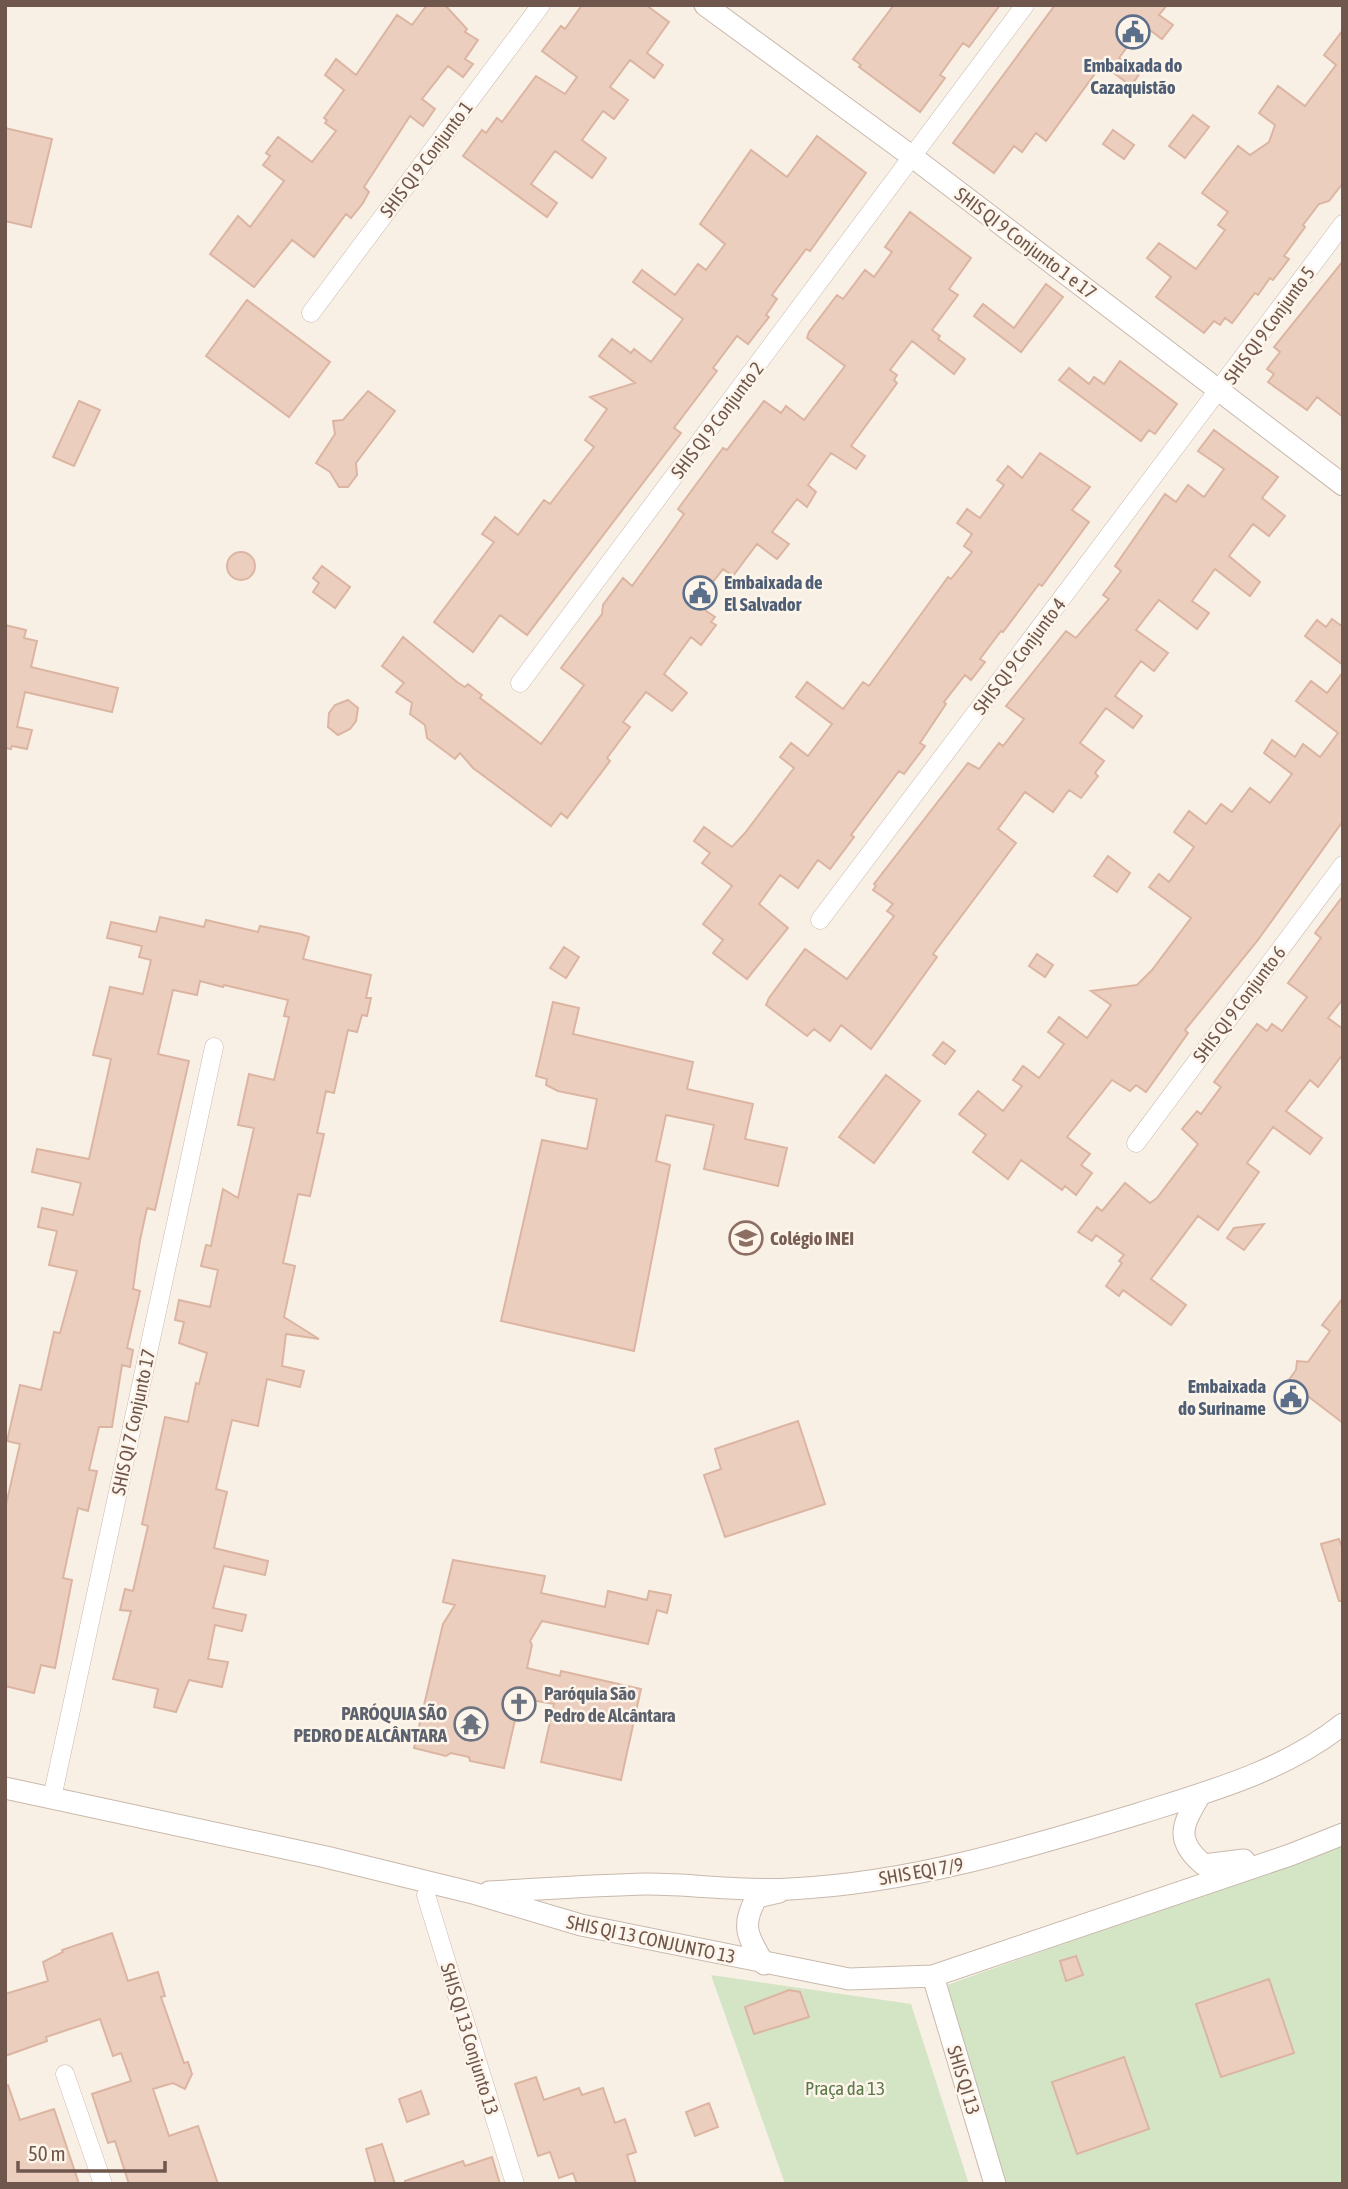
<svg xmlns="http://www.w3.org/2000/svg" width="1348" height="2189" font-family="'Asap Condensed',sans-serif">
	<rect width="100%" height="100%" fill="#f9f0e5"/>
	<!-- green -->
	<path fill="#d4e5c5" d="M 1343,1845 L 1343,2184 L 1006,2184 L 944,1986 Z
		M 711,1975 L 911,2004 L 969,2184 L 785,2184 Z"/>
	<!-- building -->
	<path fill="#eccebf" stroke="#dcb5a2" stroke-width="2" d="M 427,5 L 445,5 L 467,29 L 465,32 L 478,40 L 465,59 L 473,64 L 463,77 L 448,66 L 422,99 L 435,109 L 423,126 L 410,116 L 364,187 L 369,192 L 363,203 L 351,218 L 346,214 L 314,257 L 292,240 L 254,287 L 210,254 L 238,216 L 250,227 L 284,181 L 263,165 L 270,156 L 266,153 L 278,137 L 312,162 L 336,131 L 325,123 L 327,120 L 324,118 L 344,90 L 325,75 L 336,59 L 356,75 L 397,15 L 412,25 Z
		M 582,5 L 646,5 L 669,22 L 647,53 L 663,65 L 654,78 L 630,60 L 610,87 L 628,100 L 614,119 L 603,111 L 582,140 L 606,158 L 592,178 L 555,151 L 531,184 L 557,203 L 547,217 L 463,156 L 482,130 L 486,133 L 497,118 L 502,122 L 536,76 L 565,94 L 577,77 L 542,51 L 561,26 L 565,29 Z
		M 894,5 L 1000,5 L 969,47 L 963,43 L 940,75 L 945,78 L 920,112 L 859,67 L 861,65 L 853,59 Z
		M 1055,5 L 1167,5 L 1159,15 L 1173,25 L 1162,39 L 1143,25 L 1119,58 L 1140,73 L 1131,86 L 1102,64 L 1046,141 L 1036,133 L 1022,152 L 1014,146 L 994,173 L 953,143 Z
		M 1343,30 L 1343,183 L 1329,201 L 1319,204 L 1303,225 L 1305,227 L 1284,256 L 1289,259 L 1273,280 L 1270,278 L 1258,295 L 1255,293 L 1232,323 L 1225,318 L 1220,325 L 1214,321 L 1204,333 L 1156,297 L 1171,277 L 1147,258 L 1159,243 L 1196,269 L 1225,230 L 1218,225 L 1228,212 L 1202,193 L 1238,146 L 1250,155 L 1269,142 L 1275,125 L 1259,113 L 1278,86 L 1305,106 L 1336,65 L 1324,55 Z
		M 1193,115 L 1209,127 L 1185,158 L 1169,146 Z
		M 5,128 L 52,139 L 31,227 L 5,221 Z
		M 1113,130 L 1134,145 L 1124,159 L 1103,144 Z
		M 817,136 L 866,173 L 810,251 L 806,249 L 772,295 L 777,299 L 766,315 L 769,317 L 748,344 L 737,336 L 713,368 L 717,371 L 674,428 L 681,433 L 527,635 L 500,615 L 473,652 L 434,622 L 494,542 L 482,534 L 495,517 L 518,535 L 544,500 L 550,504 L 594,447 L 585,440 L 607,409 L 590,397 L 635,383 L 599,356 L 612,339 L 631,353 L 634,349 L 651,362 L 683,319 L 633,282 L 642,270 L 675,295 L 698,264 L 706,270 L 725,244 L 700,224 L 751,150 L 787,177 Z
		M 910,212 L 971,258 L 949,289 L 958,295 L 932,330 L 940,336 L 938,339 L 965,359 L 954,374 L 912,341 L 890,370 L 897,375 L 894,380 L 897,383 L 851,446 L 865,456 L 856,469 L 831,453 L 808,485 L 816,492 L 807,507 L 797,499 L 772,532 L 789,544 L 777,559 L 757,544 L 733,576 L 723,569 L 696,604 L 715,617 L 711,622 L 716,625 L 701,645 L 691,637 L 664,674 L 687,693 L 672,711 L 646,692 L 623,722 L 630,727 L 607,758 L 610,761 L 567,818 L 561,813 L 551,826 L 473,768 L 460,753 L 455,759 L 427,738 L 425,725 L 410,714 L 412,703 L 396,692 L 404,683 L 382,666 L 403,637 L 457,682 L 465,687 L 468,684 L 482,695 L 480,698 L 541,744 L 584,685 L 561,668 L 602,614 L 603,605 L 623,578 L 632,586 L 665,541 L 684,514 L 678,509 L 723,448 L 727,450 L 764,401 L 781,413 L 786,406 L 804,420 L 845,366 L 807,338 L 809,332 L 837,295 L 843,299 L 865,270 L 874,277 L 892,252 L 885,247 Z
		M 1343,261 L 1343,417 L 1317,397 L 1307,410 L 1268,382 L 1274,374 L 1267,369 L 1280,352 L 1274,347 Z
		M 1046,284 L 1063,297 L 1021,352 L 974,316 L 983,304 L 1014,328 Z
		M 247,300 L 330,362 L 289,417 L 206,356 Z
		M 1120,361 L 1177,404 L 1155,434 L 1149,430 L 1141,441 L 1059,380 L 1069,368 L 1089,384 L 1094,377 L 1104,384 Z
		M 368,391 L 395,411 L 356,463 L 357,475 L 348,487 L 339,487 L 330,472 L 316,463 L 335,434 L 333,421 L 343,420 Z
		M 79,401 L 100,410 L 74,466 L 53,457 Z
		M 1214,430 L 1278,477 L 1262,498 L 1285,516 L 1269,536 L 1253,524 L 1229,556 L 1260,582 L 1250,596 L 1215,569 L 1192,601 L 1209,613 L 1197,629 L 1159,600 L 1136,630 L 1168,653 L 1154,671 L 1141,661 L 1115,696 L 1142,716 L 1133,728 L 1106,708 L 1080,743 L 1104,761 L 1095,773 L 1098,776 L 1081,798 L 1069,790 L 1053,812 L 1025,792 L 998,829 L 1016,843 L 933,954 L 937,957 L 871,1049 L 841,1025 L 830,1041 L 814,1029 L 807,1036 L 766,1005 L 769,998 L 805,949 L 847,979 L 894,916 L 887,911 L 893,904 L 873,890 L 876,886 L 874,884 L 968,763 L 979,769 L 999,743 L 1003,746 L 1024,719 L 1006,706 L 1066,631 L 1076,638 L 1109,599 L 1103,595 L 1121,571 L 1115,566 L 1165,494 L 1176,502 L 1188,485 L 1204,497 L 1224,469 L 1198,451 Z
		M 1040,453 L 1090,487 L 1072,510 L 1089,522 L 1042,586 L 1039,584 L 1003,632 L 1001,631 L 980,659 L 985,662 L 971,680 L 965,675 L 944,702 L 946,704 L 920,743 L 925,746 L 904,774 L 899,771 L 851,835 L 854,837 L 830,869 L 818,860 L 798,888 L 780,875 L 759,904 L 788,928 L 747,979 L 713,953 L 723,940 L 703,924 L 732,886 L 702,863 L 710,853 L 694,841 L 704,827 L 732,847 L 745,833 L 794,768 L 780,757 L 791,743 L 808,756 L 832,724 L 796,697 L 807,682 L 843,709 L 863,682 L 869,686 L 948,577 L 951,579 L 972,552 L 964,546 L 972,534 L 957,523 L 967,509 L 980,518 L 1004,485 L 997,480 L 1008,466 L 1022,478 Z
		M227 566a14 14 0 1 1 28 0a14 14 0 1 1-28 0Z
		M 322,566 L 350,587 L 335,608 L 313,592 L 319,583 L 313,578 Z
		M 1332,619 L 1343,627 L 1343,665 L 1305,636 L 1317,620 L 1326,627 Z
		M 5,625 L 26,630 L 24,638 L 37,641 L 31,667 L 118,688 L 112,712 L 25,692 L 17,727 L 32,730 L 27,749 L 12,746 L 11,749 L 5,748 Z
		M 1343,672 L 1343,821 L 1258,940 L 1185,1030 L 1188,1033 L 1146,1092 L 1136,1085 L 1130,1091 L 1112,1080 L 1067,1137 L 1090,1154 L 1081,1165 L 1092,1173 L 1076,1195 L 1065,1186 L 1062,1190 L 1021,1160 L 1008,1179 L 973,1152 L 986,1135 L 959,1114 L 978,1091 L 1003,1111 L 1022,1086 L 1013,1080 L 1023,1066 L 1039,1078 L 1064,1044 L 1048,1032 L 1059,1017 L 1087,1038 L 1111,1005 L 1091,991 L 1137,985 L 1152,970 L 1191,918 L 1149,887 L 1159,874 L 1169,882 L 1194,847 L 1174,832 L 1189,811 L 1206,824 L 1221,804 L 1232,812 L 1250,788 L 1270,803 L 1292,774 L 1264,753 L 1272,740 L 1295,757 L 1303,744 L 1320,757 L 1338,733 L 1296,701 L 1311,681 L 1327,693 Z
		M 348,700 L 358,708 L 356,721 L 350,729 L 338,735 L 328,727 L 329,713 L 335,705 Z
		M 1108,856 L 1130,873 L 1117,892 L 1094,876 Z
		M 1343,896 L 1343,999 L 1328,1018 L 1343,1029 L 1343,1054 L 1318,1087 L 1310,1080 L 1286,1111 L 1322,1138 L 1310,1154 L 1273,1127 L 1247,1163 L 1259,1172 L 1218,1230 L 1198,1216 L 1151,1279 L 1186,1305 L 1171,1325 L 1123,1290 L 1119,1296 L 1106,1286 L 1122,1263 L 1119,1261 L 1124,1255 L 1096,1235 L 1092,1241 L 1078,1232 L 1097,1207 L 1102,1211 L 1125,1183 L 1150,1203 L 1157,1198 L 1198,1144 L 1182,1129 L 1197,1111 L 1201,1114 L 1221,1087 L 1214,1082 L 1257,1024 L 1267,1031 L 1272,1024 L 1282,1031 L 1307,997 L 1288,983 L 1321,938 L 1315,933 Z
		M 160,917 L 204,927 L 206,920 L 258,932 L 260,926 L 301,934 L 309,937 L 303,959 L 371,975 L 366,998 L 371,998 L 367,1016 L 362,1015 L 357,1032 L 348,1030 L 334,1093 L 326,1091 L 317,1133 L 324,1134 L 310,1196 L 298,1194 L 283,1263 L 295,1266 L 284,1317 L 319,1339 L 286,1334 L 282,1366 L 304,1371 L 300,1387 L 267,1379 L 258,1426 L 232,1420 L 216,1489 L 227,1492 L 214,1548 L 268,1561 L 265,1575 L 224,1566 L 213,1608 L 246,1615 L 242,1631 L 215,1625 L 208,1659 L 228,1662 L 222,1687 L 189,1680 L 176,1712 L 154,1707 L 158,1689 L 113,1679 L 131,1611 L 120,1610 L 125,1589 L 133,1591 L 148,1526 L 142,1524 L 165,1417 L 188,1422 L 196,1383 L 199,1384 L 207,1353 L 179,1343 L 184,1322 L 175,1320 L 179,1300 L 210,1307 L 218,1270 L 201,1266 L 206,1245 L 211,1246 L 223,1189 L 238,1198 L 254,1128 L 238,1125 L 249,1074 L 274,1080 L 289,1017 L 284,1016 L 288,1000 L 224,985 L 223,987 L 200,981 L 197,995 L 173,990 L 158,1054 L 189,1061 L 155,1210 L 147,1208 L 140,1240 L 133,1289 L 140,1291 L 127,1348 L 133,1350 L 130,1367 L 122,1365 L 112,1427 L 99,1427 L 89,1470 L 97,1471 L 88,1511 L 78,1508 L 63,1578 L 72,1580 L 55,1668 L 41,1665 L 34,1693 L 5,1686 L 5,1509 L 20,1444 L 7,1441 L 20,1385 L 41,1390 L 54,1332 L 60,1333 L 77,1271 L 49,1265 L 57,1231 L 38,1227 L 42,1208 L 73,1215 L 81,1183 L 32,1172 L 37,1149 L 89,1159 L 111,1059 L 93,1055 L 110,987 L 143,994 L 151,960 L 139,957 L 142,946 L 107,938 L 111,922 L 156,932 Z
		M 564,947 L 579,957 L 566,978 L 550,968 Z
		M 1037,954 L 1053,965 L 1045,977 L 1029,966 Z
		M 553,1002 L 579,1008 L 573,1034 L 693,1062 L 687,1089 L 753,1104 L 745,1139 L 787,1148 L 778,1186 L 704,1169 L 714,1125 L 666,1115 L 656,1161 L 670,1165 L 634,1351 L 501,1321 L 542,1140 L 587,1149 L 597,1099 L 558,1091 L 546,1085 L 547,1079 L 536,1076 Z
		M 943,1042 L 955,1051 L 945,1064 L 933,1055 Z
		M 886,1075 L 920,1101 L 874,1163 L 839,1137 Z
		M 1264,1224 L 1244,1250 L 1227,1238 L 1234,1228 Z
		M 1343,1298 L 1343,1423 L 1288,1381 L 1296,1370 L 1297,1361 L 1308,1362 L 1330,1331 L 1322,1325 Z
		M 798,1421 L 825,1504 L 725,1537 L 704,1475 L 721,1469 L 715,1449 Z
		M 1339,1539 L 1343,1550 L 1343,1601 L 1339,1601 L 1321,1544 Z
		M 453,1560 L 545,1576 L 541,1593 L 605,1607 L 608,1591 L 647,1600 L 649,1591 L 671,1595 L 667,1613 L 657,1610 L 648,1644 L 542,1621 L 530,1641 L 532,1645 L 527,1668 L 560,1676 L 561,1671 L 641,1689 L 621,1780 L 541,1762 L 554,1704 L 520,1698 L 504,1768 L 470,1761 L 469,1757 L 451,1753 L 446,1756 L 414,1748 L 443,1624 L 455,1605 L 443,1602 Z
		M 112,1933 L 128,1981 L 158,1972 L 165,1996 L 161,1997 L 184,2063 L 188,2062 L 192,2074 L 185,2089 L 173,2083 L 153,2089 L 169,2136 L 198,2126 L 218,2184 L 129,2184 L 115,2141 L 108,2143 L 92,2094 L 131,2081 L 121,2053 L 113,2056 L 100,2019 L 46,2037 L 47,2041 L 5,2056 L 5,1994 L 48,1981 L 43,1962 L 63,1952 L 62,1950 Z
		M 1076,1956 L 1083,1975 L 1066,1981 L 1060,1961 Z
		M 1269,1979 L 1294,2053 L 1221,2077 L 1196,2004 Z
		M 789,1990 L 800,1992 L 809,2017 L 754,2034 L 745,2007 Z
		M 1124,2057 L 1149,2129 L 1077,2154 L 1052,2082 Z
		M 536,2077 L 544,2100 L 579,2088 L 582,2095 L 603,2088 L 615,2123 L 625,2119 L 636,2152 L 627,2155 L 636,2184 L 577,2184 L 573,2173 L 559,2178 L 550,2152 L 538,2156 L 515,2084 Z
		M 8,2085 L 20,2120 L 54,2109 L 79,2184 L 5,2184 L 5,2086 Z
		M 421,2091 L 429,2114 L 407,2122 L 399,2099 Z
		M 709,2103 L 718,2127 L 695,2136 L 686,2112 Z
		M 382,2144 L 395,2184 L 376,2184 L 366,2149 Z
		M 492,2157 L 500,2184 L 405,2184 L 405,2181 L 463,2161 L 465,2166 Z"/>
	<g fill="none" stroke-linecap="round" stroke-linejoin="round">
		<defs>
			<path id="minor" d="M 311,313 L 541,5
				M 520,683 L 1025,5
				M 820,920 L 1343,224
				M 1136,1143 L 1343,865
				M 52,1798 L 214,1047
				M 426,1895 L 515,2184
				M 65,2074 L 103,2184"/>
			<path id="tertiary" d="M 705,5 L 914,158 L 1343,485
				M 5,1788 L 326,1857 L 473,1893 L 581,1925 L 849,1979 L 933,1976 L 1290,1855 L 1343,1834
				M 1200,1795 C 1182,1825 1174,1840 1204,1865 L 1244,1860
				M 489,1892 C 542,1889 595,1885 647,1884 C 695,1884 743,1892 790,1889 C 911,1883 1026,1848 1141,1813 C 1211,1791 1284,1771 1343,1724
				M 764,1964 C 748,1937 740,1926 757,1897 L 779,1892
				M 933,1976 L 995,2184"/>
		</defs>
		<!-- minor casing -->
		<use href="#minor" stroke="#c9b8ac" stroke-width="19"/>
		<!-- tertiary casing -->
		<use href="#tertiary" stroke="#c9b8ac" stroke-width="23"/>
		<!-- minor -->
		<use href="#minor" stroke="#fff" stroke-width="18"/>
		<!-- tertiary -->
		<use href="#tertiary" stroke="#fff" stroke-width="21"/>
	</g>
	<!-- icons -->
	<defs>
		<symbol id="civic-ring" viewBox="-11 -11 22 22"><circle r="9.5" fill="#fdf4ea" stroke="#5c6f8a" stroke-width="1.5"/><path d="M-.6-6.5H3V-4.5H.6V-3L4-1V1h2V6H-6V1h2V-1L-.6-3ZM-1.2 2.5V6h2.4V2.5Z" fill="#5c6f8a"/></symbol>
		<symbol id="school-ring" viewBox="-11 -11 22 22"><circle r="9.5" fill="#fdf4ea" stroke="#8d6e63" stroke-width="1.5"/><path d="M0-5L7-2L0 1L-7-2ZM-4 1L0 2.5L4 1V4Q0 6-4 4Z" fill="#8d6e63"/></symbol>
		<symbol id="church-ring" viewBox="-11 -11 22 22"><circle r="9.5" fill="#fdf4ea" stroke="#6b7280" stroke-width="1.5"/><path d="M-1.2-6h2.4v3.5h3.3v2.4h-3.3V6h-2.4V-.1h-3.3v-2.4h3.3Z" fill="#6b7280"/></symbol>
		<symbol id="temple-ring" viewBox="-11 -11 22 22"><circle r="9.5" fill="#fdf4ea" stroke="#6b7280" stroke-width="1.5"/><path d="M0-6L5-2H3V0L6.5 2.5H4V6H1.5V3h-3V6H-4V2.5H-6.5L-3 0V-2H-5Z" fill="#6b7280"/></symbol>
	</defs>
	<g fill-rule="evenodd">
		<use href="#civic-ring" x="1114" y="13" width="38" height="38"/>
		<use href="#civic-ring" x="681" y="574" width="38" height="38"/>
		<use href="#school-ring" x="727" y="1219" width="38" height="38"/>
		<use href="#civic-ring" x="1272" y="1378" width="38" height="38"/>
		<use href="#church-ring" x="500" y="1685" width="38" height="38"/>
		<use href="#temple-ring" x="452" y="1705" width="38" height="38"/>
	</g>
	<g text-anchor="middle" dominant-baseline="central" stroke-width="5" stroke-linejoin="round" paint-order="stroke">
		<!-- service labels -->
		<g font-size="19" font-weight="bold" fill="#4e5e75" stroke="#fdf4ea">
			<text x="1133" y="65">Embaixada do<tspan x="1133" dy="22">Cazaquistão</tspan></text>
			<text x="724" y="582" text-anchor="start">Embaixada de<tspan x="724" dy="22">El Salvador</tspan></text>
			<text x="1266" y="1386" text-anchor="end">Embaixada<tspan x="1266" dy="22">do Suriname</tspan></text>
		</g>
		<!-- street labels -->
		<g font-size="19" fill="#6f574d" stroke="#fdf4ea">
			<text transform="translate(426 159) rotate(-53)">SHIS QI 9 Conjunto 1</text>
			<text transform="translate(1026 243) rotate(37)">SHIS QI 9 Conjunto 1 e 17</text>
			<text transform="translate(1269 325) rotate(-54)">SHIS QI 9 Conjunto 5</text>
			<text transform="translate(717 420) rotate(-53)">SHIS QI 9 Conjunto 2</text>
			<text transform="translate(1019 656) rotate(-53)">SHIS QI 9 Conjunto 4</text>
			<text transform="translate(1239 1004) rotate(-53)">SHIS QI 9 Conjunto 6</text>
			<text transform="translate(133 1422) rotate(-78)">SHIS QI 7 Conjunto 17</text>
			<text transform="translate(921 1871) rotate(-10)">SHIS EQI 7/9</text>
			<text transform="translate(651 1939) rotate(12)">SHIS QI 13 CONJUNTO 13</text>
			<text transform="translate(470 2039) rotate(73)">SHIS QI 13 Conjunto 13</text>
			<text transform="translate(964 2080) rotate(73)">SHIS QI 13</text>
		</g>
		<!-- education labels -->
		<g font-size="19" font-weight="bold" fill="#785e54" stroke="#fdf4ea" text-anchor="start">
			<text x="770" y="1238">Colégio INEI</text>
		</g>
		<!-- worship labels -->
		<g font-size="19" font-weight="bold" fill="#5b616d" stroke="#fdf4ea" text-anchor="start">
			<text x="544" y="1693">Paróquia São<tspan x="544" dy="22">Pedro de Alcântara</tspan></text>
			<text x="447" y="1713" text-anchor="end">PARÓQUIA SÃO<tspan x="447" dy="22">PEDRO DE ALCÂNTARA</tspan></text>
		</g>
		<!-- park labels -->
		<g font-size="19" fill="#5a7949" stroke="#fdf4ea">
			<text x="845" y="2088">Praça da 13</text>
		</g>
	</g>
	<!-- border -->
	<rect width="1348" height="2189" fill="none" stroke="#6f574d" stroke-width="14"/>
	<!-- scale -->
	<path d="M18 2161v10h147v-10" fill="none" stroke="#6f574d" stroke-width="3.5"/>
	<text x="28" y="2161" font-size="21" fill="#6f574d" stroke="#fdf4ea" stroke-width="5" paint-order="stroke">50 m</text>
</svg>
